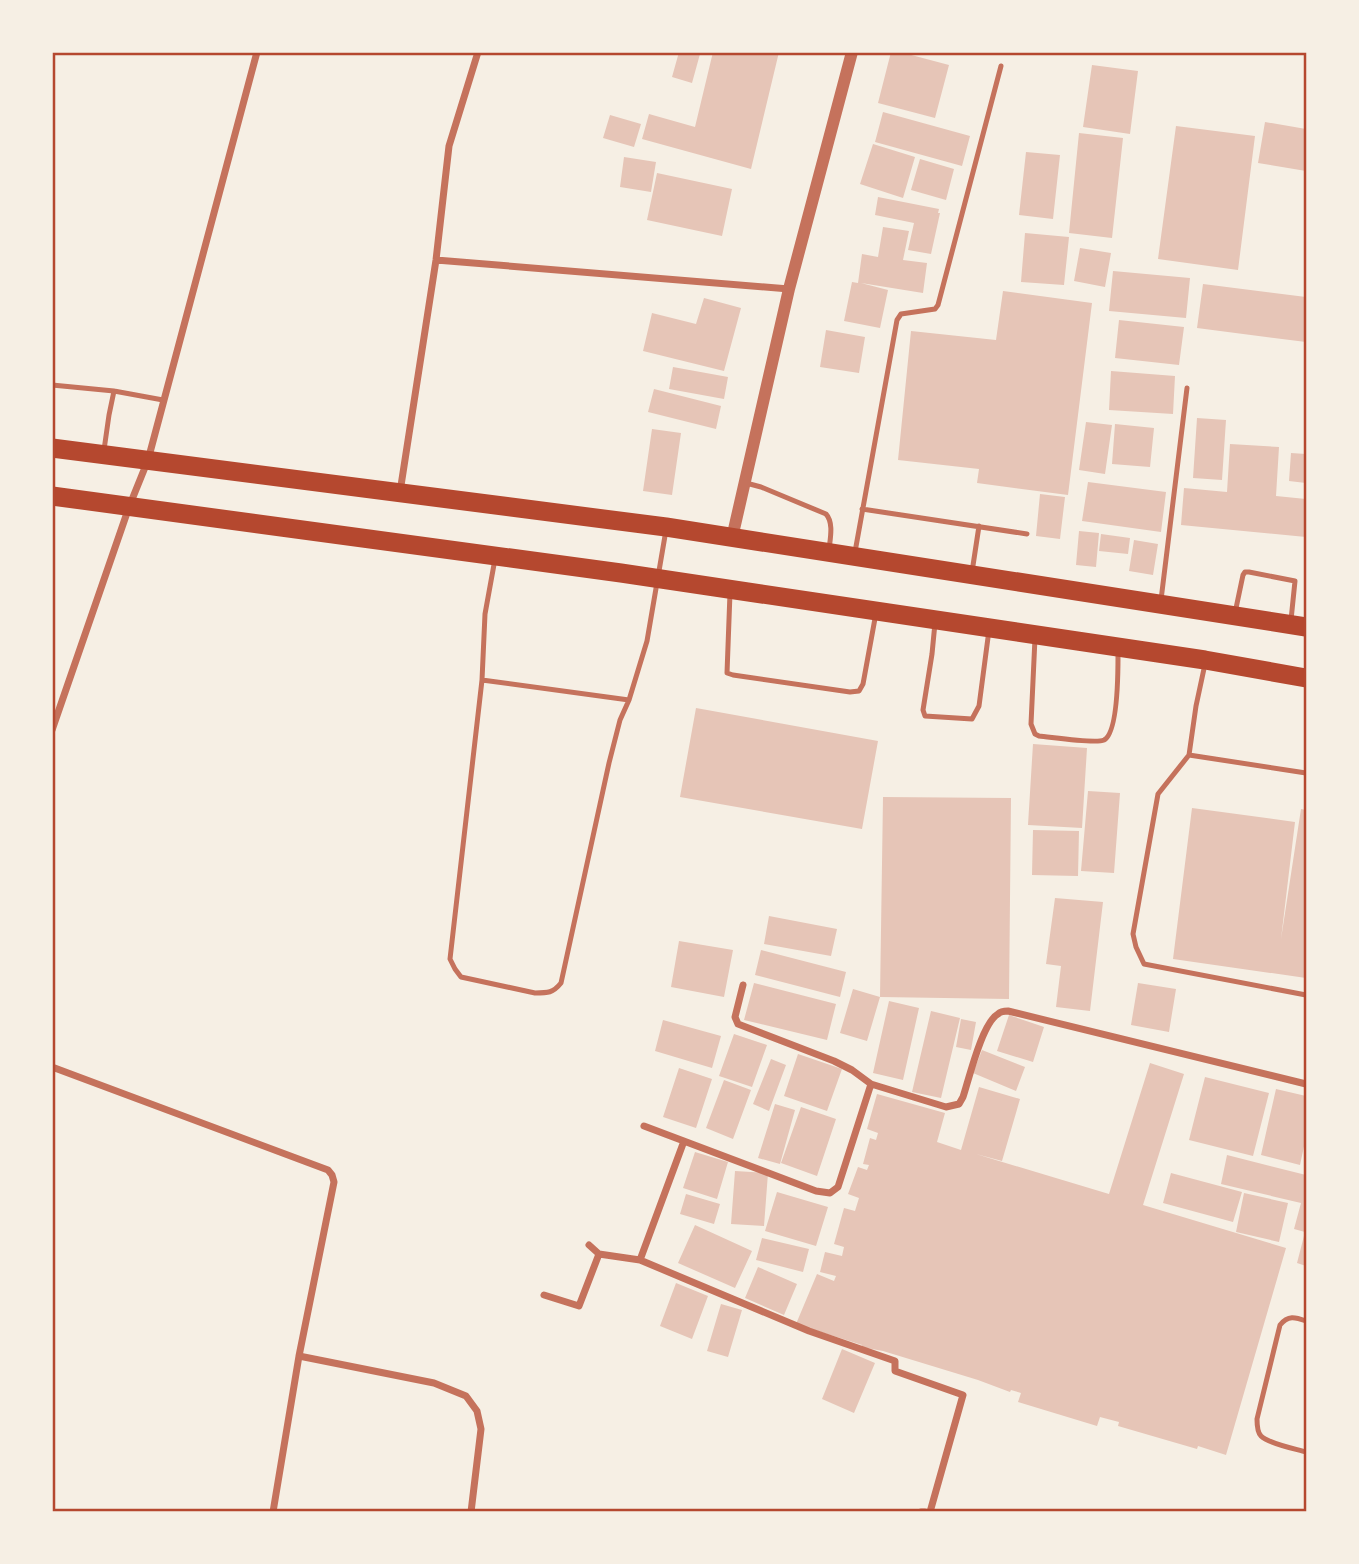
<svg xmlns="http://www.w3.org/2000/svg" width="1359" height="1564" font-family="'Nunito Sans',sans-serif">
	<rect width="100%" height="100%" fill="#f6efe4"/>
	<!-- building -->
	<path fill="#e6c5b7" d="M 679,52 L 694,52 L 700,54 L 692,83 L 672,77 Z
		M 713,52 L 779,52 L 751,169 L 642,139 L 649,114 L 695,127 Z
		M 891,52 L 900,52 L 949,65 L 935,118 L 878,103 Z
		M 1092,65 L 1138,71 L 1130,134 L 1083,127 Z
		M 883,112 L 970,136 L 962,166 L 875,142 Z
		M 610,115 L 641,124 L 634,147 L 603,138 Z
		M 1265,122 L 1306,129 L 1306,171 L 1258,163 Z
		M 1176,126 L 1255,136 L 1238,270 L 1158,259 Z
		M 1079,133 L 1123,138 L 1112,238 L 1069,233 Z
		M 873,144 L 915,157 L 903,198 L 860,184 Z
		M 1026,152 L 1060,155 L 1053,219 L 1019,215 Z
		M 624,157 L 656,162 L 651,192 L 620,187 Z
		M 920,159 L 954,169 L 946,200 L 911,190 Z
		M 657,173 L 732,189 L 722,236 L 647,220 Z
		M 878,197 L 939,209 L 938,213 L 940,213 L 931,254 L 908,250 L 914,223 L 875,215 Z
		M 883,227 L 909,231 L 903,260 L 927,263 L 923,293 L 861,283 L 888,290 L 880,328 L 844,321 L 852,282 L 858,283 L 862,254 L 878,257 Z
		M 1025,233 L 1069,237 L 1064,285 L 1021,282 Z
		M 1080,248 L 1111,253 L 1105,287 L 1074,281 Z
		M 1113,271 L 1190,278 L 1186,318 L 1109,311 Z
		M 1203,284 L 1306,297 L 1306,342 L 1197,328 Z
		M 1003,291 L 1092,303 L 1068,495 L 977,483 L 979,469 L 898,460 L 911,331 L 996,340 Z
		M 704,298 L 741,308 L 724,371 L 643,351 L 652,313 L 696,324 Z
		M 1119,320 L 1184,327 L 1179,365 L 1115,358 Z
		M 826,330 L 865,337 L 859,373 L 820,367 Z
		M 673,367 L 728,377 L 724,399 L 669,389 Z
		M 1111,371 L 1175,376 L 1173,414 L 1109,410 Z
		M 654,389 L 721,406 L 716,429 L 648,412 Z
		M 1197,418 L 1226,420 L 1222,480 L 1193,478 Z
		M 1086,422 L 1112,425 L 1105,474 L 1079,470 Z
		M 1115,424 L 1154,428 L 1150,467 L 1112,464 Z
		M 652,429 L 681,433 L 672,495 L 643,491 Z
		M 1230,444 L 1279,447 L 1276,496 L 1306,499 L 1306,537 L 1181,525 L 1184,488 L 1227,492 Z
		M 1291,453 L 1306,454 L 1306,483 L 1289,481 Z
		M 1088,482 L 1166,492 L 1161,532 L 1082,521 Z
		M 1040,494 L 1065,497 L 1060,539 L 1036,536 Z
		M 1079,531 L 1099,533 L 1096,567 L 1076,565 Z
		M 1101,534 L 1130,538 L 1128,554 L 1099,551 Z
		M 1134,540 L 1158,544 L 1153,575 L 1129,571 Z
		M 696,708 L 878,741 L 862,829 L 680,797 Z
		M 1033,744 L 1087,748 L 1082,828 L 1028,825 Z
		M 1088,791 L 1120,793 L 1114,873 L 1081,871 Z
		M 883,797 L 1011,798 L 1009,999 L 880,997 Z
		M 1192,808 L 1295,822 L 1281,939 L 1301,809 L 1306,810 L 1306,978 L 1173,959 Z
		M 1033,830 L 1079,831 L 1078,876 L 1032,875 Z
		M 1055,898 L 1103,902 L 1090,1011 L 1056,1007 L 1061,966 L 1046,964 Z
		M 769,916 L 837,929 L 831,956 L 764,944 Z
		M 679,941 L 733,950 L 724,997 L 671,987 Z
		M 761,950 L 846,972 L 840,997 L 755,975 Z
		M 754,983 L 836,1004 L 827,1040 L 744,1020 Z
		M 1138,983 L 1176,989 L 1169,1032 L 1131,1025 Z
		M 853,989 L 880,997 L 867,1041 L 840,1033 Z
		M 889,1001 L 919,1008 L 903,1080 L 873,1073 Z
		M 931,1011 L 960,1018 L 941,1098 L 912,1092 Z
		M 1009,1015 L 1044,1027 L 1033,1062 L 997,1051 Z
		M 961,1019 L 976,1022 L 971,1050 L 956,1047 Z
		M 663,1020 L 721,1036 L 712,1068 L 655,1051 Z
		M 734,1034 L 767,1045 L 752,1087 L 719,1076 Z
		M 982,1050 L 1025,1067 L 1016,1091 L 973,1073 Z
		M 798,1054 L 842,1069 L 827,1111 L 784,1096 Z
		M 771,1059 L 786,1065 L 769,1111 L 753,1104 Z
		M 1150,1063 L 1184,1074 L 1143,1205 L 1286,1248 L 1226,1455 L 1198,1446 L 1197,1449 L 1118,1426 L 1119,1422 L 1100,1417 L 1097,1426 L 1018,1402 L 1021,1393 L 1011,1390 L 1010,1392 L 978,1380 L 883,1351 L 861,1347 L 862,1345 L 796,1324 L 817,1274 L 834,1281 L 836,1276 L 820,1272 L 825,1252 L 842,1256 L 844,1247 L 834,1244 L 844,1208 L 855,1211 L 859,1198 L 848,1194 L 858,1167 L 867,1170 L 869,1165 L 863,1164 L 870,1138 L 876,1140 L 878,1133 L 867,1129 L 877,1094 L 945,1113 L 937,1142 L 961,1150 L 979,1087 L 1020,1099 L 1002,1161 L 976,1154 L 1109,1194 Z
		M 679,1068 L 712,1079 L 696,1128 L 663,1117 Z
		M 1205,1077 L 1269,1093 L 1253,1156 L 1189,1140 Z
		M 724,1080 L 751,1090 L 733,1139 L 706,1128 Z
		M 1276,1089 L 1306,1096 L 1306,1137 L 1300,1165 L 1261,1155 Z
		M 775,1104 L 795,1110 L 780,1164 L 758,1158 Z
		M 801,1107 L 836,1119 L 817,1176 L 781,1163 Z
		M 695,1152 L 728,1162 L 717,1199 L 683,1188 Z
		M 1227,1155 L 1306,1175 L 1306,1266 L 1297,1263 L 1305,1232 L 1294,1229 L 1301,1203 L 1221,1184 Z
		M 735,1171 L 768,1173 L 764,1226 L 731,1224 Z
		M 1171,1173 L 1242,1192 L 1233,1222 L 1163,1203 Z
		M 777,1192 L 828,1207 L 816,1246 L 765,1231 Z
		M 1244,1193 L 1288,1203 L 1279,1242 L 1236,1232 Z
		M 686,1194 L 720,1204 L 714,1224 L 680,1214 Z
		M 695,1225 L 752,1251 L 735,1288 L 678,1263 Z
		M 762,1238 L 809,1249 L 803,1272 L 756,1260 Z
		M 758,1267 L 797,1284 L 784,1315 L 745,1298 Z
		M 676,1283 L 708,1296 L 692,1339 L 660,1326 Z
		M 721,1304 L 742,1310 L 728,1357 L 707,1351 Z
		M 842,1349 L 875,1363 L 854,1413 L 822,1399 Z"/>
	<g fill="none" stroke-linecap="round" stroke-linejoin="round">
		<!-- service -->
		<path stroke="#c5725c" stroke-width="5" d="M 52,385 L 114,391 L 163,400
			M 104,450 L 109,415 L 114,391
			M 746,483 L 761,487 L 826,514 C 834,523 830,539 829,550
			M 862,509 L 1027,534
			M 855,552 L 897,320 L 901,314 L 935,309 L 938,305 L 1001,66
			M 495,559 L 485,614 L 482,680 L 450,959 L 455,969 L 461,977 L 535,993 C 548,993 553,993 561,983 L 609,763 L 620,720 L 629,700 L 647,641 L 666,530
			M 972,572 L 979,526
			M 730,593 L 727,673 L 733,675 L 850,692 L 859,691 L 863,684 L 876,613
			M 1161,600 L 1187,388
			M 1235,613 L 1243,575 L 1245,572 L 1249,572 L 1295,581 L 1291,620
			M 935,623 L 932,654 L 923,710 L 925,716 L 972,719 L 979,706 L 989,630
			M 1035,638 L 1031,724 L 1035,734 L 1039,736 C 1051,737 1095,744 1104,740 C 1119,732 1118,666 1118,650
			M 1205,664 L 1196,706 L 1189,755 L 1306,773
			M 482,680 L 629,700
			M 1189,755 L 1158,794 L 1133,934 L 1136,947 L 1144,964 L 1306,995
			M 1306,1321 C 1295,1317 1288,1315 1280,1325 L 1257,1419 C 1257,1424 1257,1432 1261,1436 C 1269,1444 1296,1449 1306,1452"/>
		<!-- minor -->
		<path stroke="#c5725c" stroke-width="7" d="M 436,260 L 789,289
			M 400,492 L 436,260 L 449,146 L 478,52
			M 52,730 L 129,507 L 148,460 L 257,52
			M 743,985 L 735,1017 L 738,1024 L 834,1061 L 852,1070 L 871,1084 L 946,1107 L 959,1104 L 963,1097 C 969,1079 982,1023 998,1014 C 1000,1012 1005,1011 1008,1011 L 1306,1084
			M 52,1067 L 328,1170 L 332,1175 L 334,1182 L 299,1356 L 273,1512
			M 644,1126 L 816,1191 L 830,1193 L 838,1187 L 871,1084
			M 589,1245 L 599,1254
			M 640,1260 L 684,1141
			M 544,1295 L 579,1306 L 599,1254 L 640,1260 L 809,1331 L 895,1361 L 895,1371 L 963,1395 L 930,1512
			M 299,1356 L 434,1383 L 466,1396 L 477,1411 L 481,1429 L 471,1512
			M 921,1512 L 925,1512"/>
		<!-- tertiary -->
		<path stroke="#c5725c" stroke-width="12" d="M 732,538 L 789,289 L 852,52"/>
		<!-- trunk -->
		<path stroke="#b5482f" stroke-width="19" d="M 52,448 L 666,527 L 1306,627
			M 52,496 L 621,573 L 1205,660 L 1306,678"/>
	</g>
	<!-- border -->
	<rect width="1359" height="1564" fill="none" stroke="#f6efe4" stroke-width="108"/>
	<rect x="54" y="54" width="1251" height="1456" fill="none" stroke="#b5482f" stroke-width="2.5"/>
</svg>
